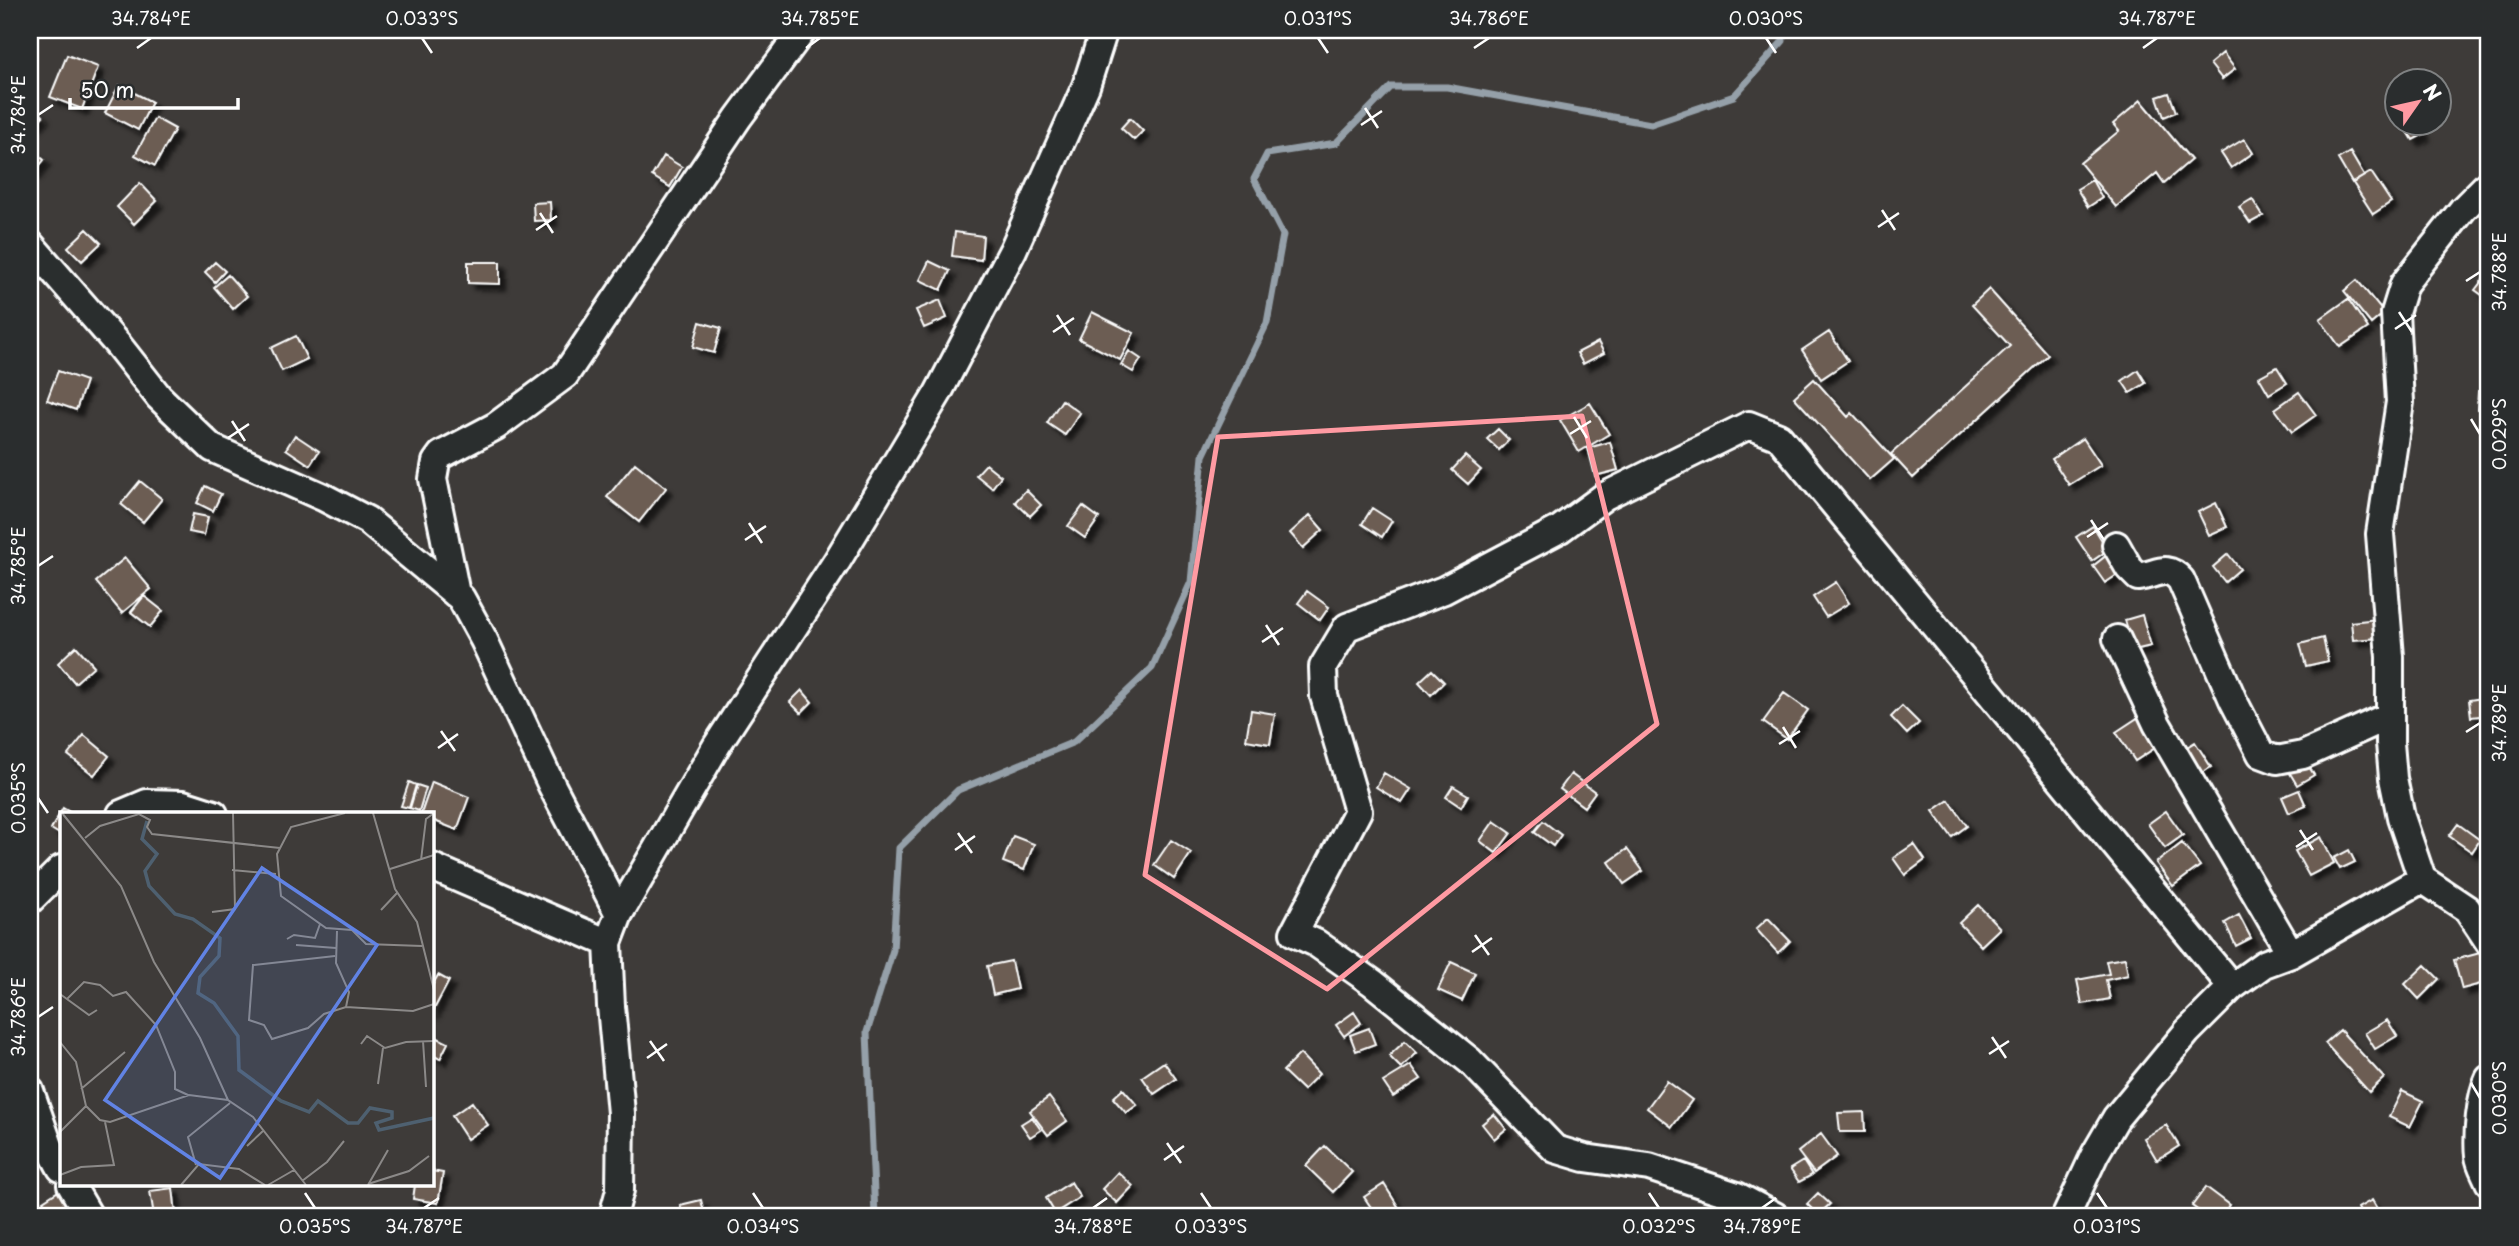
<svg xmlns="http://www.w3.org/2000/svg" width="2519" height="1246" font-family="'Playpen Sans',sans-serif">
	<defs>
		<filter id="shadow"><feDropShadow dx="6" dy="6" stdDeviation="2" flood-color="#0009"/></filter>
	</defs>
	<rect width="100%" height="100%" fill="#3e3b39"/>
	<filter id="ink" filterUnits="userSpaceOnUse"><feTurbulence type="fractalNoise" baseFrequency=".0143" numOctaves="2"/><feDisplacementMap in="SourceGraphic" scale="14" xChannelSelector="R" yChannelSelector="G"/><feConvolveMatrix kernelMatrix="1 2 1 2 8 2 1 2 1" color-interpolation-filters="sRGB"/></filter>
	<g filter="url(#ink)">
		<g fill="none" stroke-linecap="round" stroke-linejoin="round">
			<!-- stream -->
			<path stroke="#95a0a9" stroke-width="7" d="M 875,1216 L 867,1032 L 893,950 L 899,848 L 958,790 L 1074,742 L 1152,668 L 1191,582 L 1203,456 L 1267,323 L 1283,235 L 1254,179 L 1267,154 L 1336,143 L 1391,87 L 1447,87 L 1651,124 L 1734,96 L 1783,41 L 1782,30"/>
		</g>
		<!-- building -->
		<path fill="#6c5d53" stroke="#fff" stroke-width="2" filter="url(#shadow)" d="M 2223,53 L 2235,69 L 2222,79 L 2210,64 Z
			M 67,55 L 98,67 L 82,109 L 50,97 Z
			M 119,85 L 152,102 L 138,130 L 105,113 Z
			M 2169,93 L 2176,112 L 2164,117 L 2157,97 Z
			M 2141,100 L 2191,160 L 2164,183 L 2157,173 L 2116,207 L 2080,163 L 2119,131 L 2113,124 Z
			M 30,103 L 43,116 L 30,129 Z
			M 155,118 L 175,129 L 155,166 L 135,155 Z
			M 1130,118 L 1143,131 L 1134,140 L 1121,128 Z
			M 2413,122 L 2417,122 L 2424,134 L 2413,140 L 2405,127 Z
			M 2244,139 L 2253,153 L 2231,168 L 2221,153 Z
			M 30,148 L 44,160 L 32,175 L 30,173 Z
			M 2350,152 L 2364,176 L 2352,183 L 2338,159 Z
			M 664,156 L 682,167 L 670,187 L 652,176 Z
			M 2371,172 L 2391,202 L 2373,214 L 2353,183 Z
			M 2092,180 L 2102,198 L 2088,207 L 2077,189 Z
			M 140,183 L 157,201 L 134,224 L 117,207 Z
			M 2252,199 L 2263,216 L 2250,223 L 2239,207 Z
			M 550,202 L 551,220 L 534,221 L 533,203 Z
			M 87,229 L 101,243 L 82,261 L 68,247 Z
			M 955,232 L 983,236 L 981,260 L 952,256 Z
			M 929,261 L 950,271 L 941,290 L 920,280 Z
			M 215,262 L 225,271 L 215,282 L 205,272 Z
			M 468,262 L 500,262 L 500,284 L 468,283 Z
			M 228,275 L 247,296 L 233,309 L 214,287 Z
			M 2485,277 L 2489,280 L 2489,300 L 2475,290 Z
			M 2357,280 L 2384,313 L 2371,324 L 2344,291 Z
			M 1989,289 L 2048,355 L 1913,478 L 1891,454 L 2010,346 L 1972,305 Z
			M 2348,299 L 2368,328 L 2340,347 L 2320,319 Z
			M 940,300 L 947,318 L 924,328 L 916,310 Z
			M 1092,312 L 1134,333 L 1120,360 L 1079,339 Z
			M 700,322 L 721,328 L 714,353 L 693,347 Z
			M 1829,332 L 1848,361 L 1821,379 L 1802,350 Z
			M 296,336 L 307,359 L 282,371 L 271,348 Z
			M 1598,342 L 1604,353 L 1583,364 L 1577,353 Z
			M 1129,351 L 1141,359 L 1133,372 L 1121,365 Z
			M 2277,367 L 2287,383 L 2269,394 L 2259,377 Z
			M 2138,370 L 2146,383 L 2130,393 L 2122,381 Z
			M 58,371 L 86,381 L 76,410 L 47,400 Z
			M 1814,379 L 1848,417 L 1852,413 L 1894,459 L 1870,480 L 1794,397 Z
			M 2478,391 L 2489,391 L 2489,410 L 2477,409 Z
			M 2299,392 L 2316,415 L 2292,432 L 2275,409 Z
			M 1062,400 L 1080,413 L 1065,435 L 1047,423 Z
			M 1590,403 L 1609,434 L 1579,452 L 1560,420 Z
			M 1498,429 L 1509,440 L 1499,450 L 1487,439 Z
			M 295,435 L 319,451 L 310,465 L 286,449 Z
			M 2083,438 L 2101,465 L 2069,485 L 2052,459 Z
			M 1610,442 L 1618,470 L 1595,476 L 1588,448 Z
			M 1465,456 L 1481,470 L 1468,484 L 1452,470 Z
			M 635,463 L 666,488 L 639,522 L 607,497 Z
			M 986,464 L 1001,476 L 992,488 L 976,475 Z
			M 140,481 L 162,499 L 143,522 L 121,504 Z
			M 205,486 L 221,494 L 213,511 L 197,503 Z
			M 1026,490 L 1041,505 L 1030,516 L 1015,502 Z
			M 2216,503 L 2227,527 L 2209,535 L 2198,512 Z
			M 1083,506 L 1099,518 L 1085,538 L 1068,526 Z
			M 1372,508 L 1392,521 L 1382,537 L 1362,524 Z
			M 193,514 L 208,517 L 204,535 L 189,532 Z
			M 1310,515 L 1323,530 L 1303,548 L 1290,533 Z
			M 2093,526 L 2108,550 L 2092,561 L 2076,537 Z
			M 2228,554 L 2240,569 L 2225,582 L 2213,567 Z
			M 2107,555 L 2120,573 L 2105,583 L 2093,566 Z
			M 125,558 L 151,589 L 122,613 L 96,582 Z
			M 1836,582 L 1849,603 L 1826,617 L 1813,597 Z
			M 1307,591 L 1329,607 L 1320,620 L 1298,603 Z
			M 144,596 L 163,611 L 150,627 L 131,612 Z
			M 2142,615 L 2151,646 L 2134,650 L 2125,620 Z
			M 2377,619 L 2379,638 L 2353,640 L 2351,622 Z
			M 2323,638 L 2328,661 L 2306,666 L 2300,644 Z
			M 76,646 L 94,666 L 75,683 L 58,663 Z
			M 1432,670 L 1444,682 L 1431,695 L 1419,682 Z
			M 802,690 L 812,702 L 801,713 L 790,702 Z
			M 1784,693 L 1808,710 L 1787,739 L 1763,722 Z
			M 2489,697 L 2489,715 L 2471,717 L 2469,700 Z
			M 1902,706 L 1919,723 L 1907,734 L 1891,717 Z
			M 1251,710 L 1275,714 L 1270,744 L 1246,740 Z
			M 2145,713 L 2164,742 L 2135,761 L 2116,732 Z
			M 84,735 L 109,756 L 94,775 L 68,755 Z
			M 2195,742 L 2211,767 L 2197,776 L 2182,750 Z
			M 2305,760 L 2314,775 L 2297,785 L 2288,770 Z
			M 1384,773 L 1411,789 L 1402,803 L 1376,787 Z
			M 1571,774 L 1595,792 L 1584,807 L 1560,789 Z
			M 409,782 L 416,785 L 409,808 L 401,806 Z
			M 432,782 L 469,797 L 457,830 L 432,820 L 432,814 L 421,814 Z
			M 417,785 L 426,788 L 419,811 L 410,808 Z
			M 1453,786 L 1468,795 L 1461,807 L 1446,797 Z
			M 2299,790 L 2306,806 L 2289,813 L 2282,797 Z
			M 1949,800 L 1967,826 L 1952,837 L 1933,811 Z
			M 63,808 L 73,814 L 61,814 L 61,835 L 51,829 Z
			M 2166,811 L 2183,835 L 2165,848 L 2148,824 Z
			M 1494,821 L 1511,833 L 1496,853 L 1480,841 Z
			M 1543,821 L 1561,835 L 1553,846 L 1534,832 Z
			M 2458,824 L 2480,840 L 2472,852 L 2449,836 Z
			M 1013,836 L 1034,844 L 1024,870 L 1003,862 Z
			M 2321,837 L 2334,863 L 2309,876 L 2295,851 Z
			M 1171,840 L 1191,853 L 1174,879 L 1154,865 Z
			M 2182,843 L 2200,866 L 2173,886 L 2156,863 Z
			M 1914,844 L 1925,860 L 1905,875 L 1893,858 Z
			M 1627,849 L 1643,871 L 1624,884 L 1609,862 Z
			M 2349,850 L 2355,862 L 2340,869 L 2334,858 Z
			M 1978,905 L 2000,928 L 1981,946 L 1959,923 Z
			M 2239,915 L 2251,938 L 2236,946 L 2225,923 Z
			M 1768,918 L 1790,941 L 1778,953 L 1756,929 Z
			M 2480,953 L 2488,982 L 2462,989 L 2454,960 Z
			M 2125,958 L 2128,975 L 2106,980 L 2110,999 L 2082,1004 L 2077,980 L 2109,974 L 2106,961 Z
			M 1011,961 L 1017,989 L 993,995 L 987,966 Z
			M 1451,962 L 1475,973 L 1462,1001 L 1438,990 Z
			M 2425,965 L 2439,979 L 2419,999 L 2405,984 Z
			M 438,975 L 449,981 L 432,1013 L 432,986 Z
			M 1354,1012 L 1361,1023 L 1344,1036 L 1336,1025 Z
			M 2387,1020 L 2397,1036 L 2375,1049 L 2365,1033 Z
			M 1369,1028 L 1375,1044 L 1356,1051 L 1350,1035 Z
			M 2340,1030 L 2384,1078 L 2369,1092 L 2325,1043 Z
			M 432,1035 L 448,1043 L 440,1059 L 432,1055 Z
			M 1405,1041 L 1417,1053 L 1401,1068 L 1389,1056 Z
			M 1300,1054 L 1319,1074 L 1303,1090 L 1283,1071 Z
			M 1164,1062 L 1176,1079 L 1154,1094 L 1142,1077 Z
			M 1411,1065 L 1421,1079 L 1393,1097 L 1383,1082 Z
			M 1667,1081 L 1692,1100 L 1672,1127 L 1647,1108 Z
			M 1123,1089 L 1137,1105 L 1126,1113 L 1113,1098 Z
			M 2402,1091 L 2423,1101 L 2410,1127 L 2389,1117 Z
			M 1049,1097 L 1067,1121 L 1048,1135 L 1030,1111 Z
			M 472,1102 L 488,1125 L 467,1139 L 452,1116 Z
			M 1864,1112 L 1865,1132 L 1840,1132 L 1838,1113 Z
			M 1494,1114 L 1506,1129 L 1494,1139 L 1482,1124 Z
			M 1032,1117 L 1041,1130 L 1030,1137 L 1021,1124 Z
			M 2166,1125 L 2179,1146 L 2157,1160 L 2144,1138 Z
			M 1821,1134 L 1837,1156 L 1814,1173 L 1798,1152 Z
			M 1325,1146 L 1352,1172 L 1333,1192 L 1306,1166 Z
			M 1803,1161 L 1812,1175 L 1799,1182 L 1790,1169 Z
			M 432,1171 L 443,1173 L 438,1203 L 413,1199 L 415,1185 L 432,1185 Z
			M 1118,1172 L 1133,1186 L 1117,1203 L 1102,1189 Z
			M 1071,1182 L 1080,1197 L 1055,1213 L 1046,1198 Z
			M 1384,1184 L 1399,1208 L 1386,1216 L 1377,1216 L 1364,1197 Z
			M 2206,1187 L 2230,1205 L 2222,1216 L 2206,1216 L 2192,1206 Z
			M 173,1188 L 176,1214 L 154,1216 L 150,1191 Z
			M 60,1190 L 73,1210 L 63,1216 L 53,1216 L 43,1201 Z
			M 1818,1193 L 1830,1204 L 1818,1215 L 1807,1204 Z
			M 701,1200 L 705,1216 L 683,1216 L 680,1205 Z
			M 2372,1200 L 2381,1216 L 2362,1216 L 2358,1208 Z"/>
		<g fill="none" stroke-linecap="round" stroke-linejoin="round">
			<defs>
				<path id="minor" d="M 2489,183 L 2463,209 L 2404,284 L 2395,313 L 2400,402 L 2380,534 L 2390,657 L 2390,743 L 2393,778 L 2401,817 L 2422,879 L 2467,909 L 2489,942
					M 30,244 L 119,346 L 159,397 L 212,448 L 323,497 L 367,520 L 461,598 L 484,640 L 552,786 L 619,914
					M 2116,545 L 2129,568 L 2138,577 C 2157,575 2166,563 2181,580 L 2233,700 L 2261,754 L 2277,760 L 2303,755 L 2389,716
					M 456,594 L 433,479 L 436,462 L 441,455 L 496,426 L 565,375 L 738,118 L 803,30
					M 2117,639 L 2157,724 L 2291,954
					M 121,814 L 147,803 L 183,804 L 214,814
					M 432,867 L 608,943
					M 30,900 L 61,869
					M 2489,1079 C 2480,1097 2477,1136 2479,1156 C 2480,1165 2486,1174 2489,1182
					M 30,1091 L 49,1146 L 61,1168
					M 71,1185 L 89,1216
					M 613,1216 L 620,1190 L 621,1113 L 611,1006 L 608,943 L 619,914 L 717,745 L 837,561 L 938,393 L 1013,250 L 1086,86 L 1104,30
					M 1775,1216 L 1737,1196 L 1649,1167 L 1585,1158 L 1555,1149 L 1470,1061 L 1373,983 L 1316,943 L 1294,933 L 1358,811 L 1324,696 L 1323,667 L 1347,627 L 1444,590 L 1560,529 L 1605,496 L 1749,425 L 1779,437 L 2232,987
					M 2066,1216 L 2095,1154 L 2116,1118 L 2187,1032 L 2232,987 L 2264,964 L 2291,954 L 2422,879"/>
			</defs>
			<!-- minor casing -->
			<use href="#minor" stroke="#fff" stroke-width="32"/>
			<!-- minor -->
			<use href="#minor" stroke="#2a2d2e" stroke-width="26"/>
		</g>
	</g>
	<!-- marked area -->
	<path fill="none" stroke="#ff9aa2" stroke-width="5" stroke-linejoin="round" d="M 1582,416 L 1657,724 L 1327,989 L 1145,875 L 1218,437 Z"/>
	<!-- ticks -->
	<path fill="none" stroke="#fff" stroke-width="2.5" d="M 422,38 L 432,53M 1318,38 L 1328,53M 1766,38 L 1776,53M 137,48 L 151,38M 806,48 L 820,38M 1474,48 L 1489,38M 2143,48 L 2157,38M 1365,108 L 1378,128M 38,115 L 53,105M 1361,125 L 1382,111M 1882,210 L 1895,230M 540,213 L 553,233M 1878,227 L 1899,213M 536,230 L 557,216M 2466,281 L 2480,272M 2399,312 L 2412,332M 1057,315 L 1070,335M 2395,329 L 2416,315M 1053,332 L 1074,318M 1574,417 L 1587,438M 2471,419 L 2480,434M 232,421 L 245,441M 1570,434 L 1591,421M 228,438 L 249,424M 2091,520 L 2104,540M 749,523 L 762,543M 2087,537 L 2108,523M 745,540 L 766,526M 38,566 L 53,556M 1266,625 L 1279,645M 1262,642 L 1283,628M 1783,727 L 1796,748M 441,731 L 455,751M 2466,732 L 2480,723M 1779,744 L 1800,731M 438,748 L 458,734M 38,798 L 48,813M 2300,830 L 2313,850M 958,833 L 972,853M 2296,847 L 2317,833M 955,850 L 975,836M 1475,935 L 1489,955M 1472,952 L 1492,938M 38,1017 L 53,1007M 1992,1037 L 2006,1058M 650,1041 L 664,1061M 1989,1054 L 2009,1041M 647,1058 L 667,1044M 2471,1083 L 2480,1098M 1167,1143 L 1181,1163M 1164,1160 L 1184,1146M 305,1193 L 315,1208M 753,1193 L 763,1208M 1201,1193 L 1211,1208M 1649,1193 L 1659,1208M 2097,1193 L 2107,1208M 424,1208 L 439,1198M 1093,1208 L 1107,1198M 1762,1208 L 1776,1198"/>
	<!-- overview -->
	<g transform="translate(60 812)">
		<rect width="374" height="374" fill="#3e3b39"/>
		<path fill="none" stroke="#4e6070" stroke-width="3.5" d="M 87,9 L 82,27 L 97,42 L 85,59 L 89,74 L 115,102 L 133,107 L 160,126 L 159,144 L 140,165 L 138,181 L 154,191 L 178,224 L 179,258 L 221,289 L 249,300 L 258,289 L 288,311 L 298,311 L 310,296 L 332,300 L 332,306 L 316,311 L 319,318 L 374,306"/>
		<path fill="none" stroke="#8b8988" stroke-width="2" d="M 2,1 L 61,74 L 94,150 L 140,226 L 168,288 L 193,305 L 246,373M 285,1 L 231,15 L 217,42 L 221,84 L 266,116 L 292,118 L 306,132 L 362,134M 313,1 L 335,77 L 357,110 L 374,178M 25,26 L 40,14 L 79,2 L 90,8 L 87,15 L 92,22 L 220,36M 361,48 L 366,7 L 374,1M 330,57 L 374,43M 172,58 L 216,62M 321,98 L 337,81M 152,100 L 175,97 L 173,1M 277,119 L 276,151 L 289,180 L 286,195M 227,127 L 234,123 L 255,126 L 260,112M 236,133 L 276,136M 275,144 L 193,153 L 189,208 L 204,213 L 212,227 L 248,216 L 264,202 L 286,195 L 353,199 L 374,192M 0,182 L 29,203 L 37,198M 7,187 L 24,170 L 40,173 L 53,184 L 66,180 L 96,213 L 115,260 L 115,277 L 128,283M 363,229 L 366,275M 0,230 L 16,250 L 26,294M 301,232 L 307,224 L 325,236 L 346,230 L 374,229M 318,272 L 323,236M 21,277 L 65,240M 0,320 L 26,294 L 40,308 L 50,310 L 129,283 L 168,288M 187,334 L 204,318M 136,353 L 128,325 L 170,291M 0,363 L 21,355 L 54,353 L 45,310M 242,369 L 267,350 L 284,329M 308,372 L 349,359 L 369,344M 121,373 L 139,352 L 179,357 L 205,373M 208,373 L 234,358M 308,373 L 328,338"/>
		<path fill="#6183e4" fill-opacity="0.15" stroke="#6183e4" stroke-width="3.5" d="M 202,56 L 317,133 L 160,366 L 45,288 Z"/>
		<rect width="374" height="374" fill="none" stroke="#fff" stroke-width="3.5"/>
	</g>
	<!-- margin -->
	<rect width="2519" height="1246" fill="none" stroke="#2a2d2e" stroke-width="77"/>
	<!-- north arrow -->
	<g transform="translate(2418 102) rotate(56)"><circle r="33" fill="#2a2d2e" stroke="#7f8182" stroke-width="2"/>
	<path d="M0-5L12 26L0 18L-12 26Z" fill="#ff9aa2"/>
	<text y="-10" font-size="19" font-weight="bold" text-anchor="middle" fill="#ffffff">N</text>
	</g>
	<!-- scale -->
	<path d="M70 98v10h168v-10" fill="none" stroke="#ffffff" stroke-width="3.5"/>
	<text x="80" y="98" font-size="21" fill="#ffffff" stroke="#2a2d2e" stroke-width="5" paint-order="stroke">50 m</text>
	<rect x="38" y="38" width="2442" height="1170" fill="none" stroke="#fff" stroke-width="2.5"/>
	<g font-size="18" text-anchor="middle" fill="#fff">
		<text x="151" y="25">34.784°E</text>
		<text x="422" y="25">0.033°S</text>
		<text x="820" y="25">34.785°E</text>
		<text x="1318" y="25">0.031°S</text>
		<text x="1489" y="25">34.786°E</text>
		<text x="1766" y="25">0.030°S</text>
		<text x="2157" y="25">34.787°E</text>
		<text transform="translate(19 115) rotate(-90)" y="6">34.784°E</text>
		<text transform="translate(2500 272) rotate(-90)" y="6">34.788°E</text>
		<text transform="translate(2500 434) rotate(-90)" y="6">0.029°S</text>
		<text transform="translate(19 566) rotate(-90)" y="6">34.785°E</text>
		<text transform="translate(2500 723) rotate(-90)" y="6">34.789°E</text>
		<text transform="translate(19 798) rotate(-90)" y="6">0.035°S</text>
		<text transform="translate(19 1017) rotate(-90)" y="6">34.786°E</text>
		<text transform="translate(2500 1098) rotate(-90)" y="6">0.030°S</text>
		<text x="315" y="1233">0.035°S</text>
		<text x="424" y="1233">34.787°E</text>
		<text x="763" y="1233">0.034°S</text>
		<text x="1093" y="1233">34.788°E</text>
		<text x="1211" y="1233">0.033°S</text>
		<text x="1659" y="1233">0.032°S</text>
		<text x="1762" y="1233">34.789°E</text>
		<text x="2107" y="1233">0.031°S</text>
	</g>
</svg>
